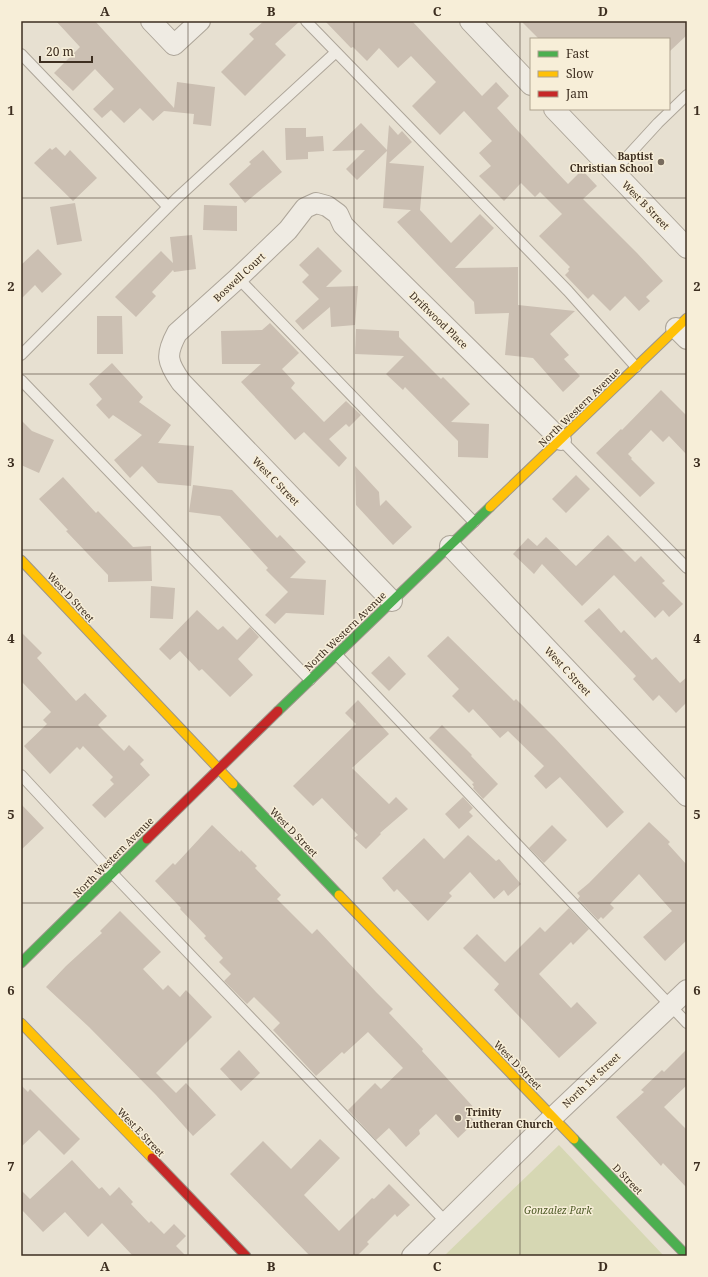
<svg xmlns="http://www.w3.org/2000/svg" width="708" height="1277" font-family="'Noto Serif',serif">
	<rect width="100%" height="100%" fill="#e7e0d1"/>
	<!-- green -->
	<path fill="#d6d7b3" d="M 559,1145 L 664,1256 L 444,1256 Z"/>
	<!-- building -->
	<path fill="#cbbfb2" d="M 56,21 L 95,21 L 174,108 L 177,82 L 215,87 L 211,126 L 193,124 L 194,114 L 164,111 L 153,121 L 140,108 L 124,123 L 111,110 L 102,118 L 93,109 L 114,89 L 95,69 L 73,91 L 54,73 L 80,47 Z
		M 264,21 L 300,21 L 275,44 L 286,55 L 245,96 L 221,72 L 254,39 L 249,34 Z
		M 325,21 L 412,21 L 482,96 L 496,82 L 509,96 L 497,108 L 532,146 L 568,184 L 582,170 L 597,186 L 583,199 L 637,253 L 663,281 L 646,297 L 650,301 L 639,311 L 625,296 L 610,311 L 593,294 L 588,299 L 565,275 L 569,271 L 568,269 L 570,267 L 539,236 L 562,214 L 540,192 L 535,197 L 521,183 L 504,201 L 479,176 L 491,166 L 479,153 L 492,141 L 464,111 L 440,135 L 412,106 L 436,82 L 411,56 L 398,68 L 379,48 L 367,61 L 353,47 L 351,48 Z
		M 521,21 L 687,21 L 687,35 L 669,52 L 669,39 L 539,39 Z
		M 361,123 L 387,150 L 389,125 L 398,135 L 402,131 L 412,142 L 389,163 L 424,166 L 420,210 L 451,243 L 480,214 L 494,228 L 455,268 L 518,267 L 518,305 L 575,311 L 550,334 L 569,355 L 564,359 L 580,376 L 563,392 L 533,358 L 505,355 L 509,313 L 475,314 L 474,302 L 435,262 L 397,222 L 411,210 L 383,208 L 387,151 L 357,180 L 346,169 L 365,150 L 332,151 Z
		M 285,128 L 306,128 L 306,137 L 323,136 L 324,151 L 308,152 L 308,159 L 286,160 Z
		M 56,147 L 65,156 L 70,150 L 97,178 L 73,201 L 34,163 L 50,148 L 52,150 Z
		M 263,150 L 282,172 L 245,203 L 229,184 L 251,164 L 249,162 Z
		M 75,203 L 82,241 L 57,245 L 50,207 Z
		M 204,205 L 237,206 L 237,231 L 203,230 Z
		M 192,235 L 196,269 L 174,272 L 173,270 L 152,292 L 156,296 L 136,317 L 115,297 L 161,251 L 173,263 L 170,237 Z
		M 318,247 L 342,271 L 326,287 L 358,286 L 355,325 L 331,327 L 330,307 L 303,330 L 295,321 L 319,299 L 302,282 L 309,275 L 299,265 Z
		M 38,249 L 62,274 L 42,293 L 35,285 L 21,299 L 21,265 Z
		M 97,316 L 122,316 L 123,354 L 97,354 Z
		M 270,323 L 299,353 L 282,369 L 295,383 L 291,388 L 324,422 L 346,401 L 361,415 L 349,427 L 346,424 L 329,439 L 347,458 L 339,467 L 304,432 L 295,440 L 241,382 L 261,364 L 222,364 L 221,331 L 262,330 Z
		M 356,329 L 399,331 L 399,337 L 441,379 L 443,377 L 470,404 L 451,422 L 489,424 L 488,458 L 458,457 L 458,441 L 405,387 L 403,390 L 386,374 L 404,356 L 355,354 Z
		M 112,363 L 143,397 L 139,402 L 171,425 L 158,443 L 194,446 L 191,486 L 158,483 L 142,466 L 130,478 L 114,460 L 142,435 L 113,415 L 109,419 L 96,405 L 102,399 L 89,384 Z
		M 661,390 L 687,416 L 687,455 L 669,436 L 663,442 L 651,430 L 628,454 L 632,458 L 631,459 L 655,483 L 640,497 L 596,453 L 621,429 L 622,430 Z
		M 21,420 L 32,431 L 54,440 L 39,473 L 21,465 Z
		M 355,466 L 379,492 L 380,506 L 386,500 L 412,527 L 393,545 L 356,505 Z
		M 576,475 L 590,489 L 566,513 L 552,499 Z
		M 63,477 L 96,513 L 98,511 L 133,547 L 151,546 L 152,581 L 108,582 L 108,575 L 66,531 L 68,530 L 39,499 Z
		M 193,485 L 232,490 L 277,538 L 280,535 L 306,562 L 290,578 L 326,580 L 324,615 L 286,613 L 275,624 L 265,615 L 288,592 L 266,570 L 268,568 L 220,516 L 189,512 Z
		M 608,535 L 635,562 L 641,556 L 665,581 L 662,583 L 683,604 L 669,617 L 663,610 L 655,618 L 614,575 L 582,606 L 542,564 L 534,574 L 513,554 L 528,538 L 537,546 L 546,537 L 576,566 Z
		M 151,586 L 175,588 L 173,619 L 150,618 Z
		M 599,608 L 621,633 L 624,630 L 652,660 L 656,657 L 680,683 L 687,677 L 687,702 L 676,713 L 659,695 L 653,701 L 633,679 L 636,676 L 584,621 Z
		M 197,610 L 218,630 L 223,626 L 237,640 L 250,627 L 259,637 L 238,659 L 253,675 L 230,697 L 202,669 L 199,671 L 180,651 L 170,660 L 159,649 Z
		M 21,632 L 42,653 L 37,658 L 76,701 L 85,693 L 107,716 L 98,725 L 124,751 L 129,745 L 144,760 L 140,764 L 150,775 L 105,818 L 92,805 L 114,784 L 110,780 L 113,777 L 83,746 L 80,750 L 77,747 L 50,774 L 24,746 L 47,724 L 43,720 L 51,712 L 21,681 Z
		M 448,636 L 514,701 L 516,699 L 554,737 L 624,812 L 607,828 L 560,777 L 546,789 L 534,776 L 544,766 L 508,731 L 500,738 L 473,709 L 469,713 L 452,696 L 459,689 L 427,656 Z
		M 389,656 L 406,674 L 389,691 L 371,673 Z
		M 358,700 L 389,734 L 352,768 L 389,804 L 396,797 L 408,809 L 380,833 L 381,834 L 366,849 L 354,838 L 358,835 L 322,798 L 313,806 L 293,786 L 356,724 L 345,713 Z
		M 442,725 L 472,755 L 471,756 L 498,784 L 483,799 L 473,788 L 474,787 L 472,784 L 474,783 L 429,738 Z
		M 463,797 L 473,808 L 469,812 L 473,816 L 459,829 L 445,814 Z
		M 21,804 L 44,828 L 21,850 Z
		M 649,822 L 670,842 L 668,844 L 687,865 L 687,940 L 665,961 L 643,937 L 672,911 L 639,874 L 610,904 L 614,908 L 603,919 L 601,917 L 598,920 L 578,899 L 580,896 L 577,893 L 589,883 Z
		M 212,825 L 240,852 L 241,850 L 257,866 L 255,868 L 281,895 L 277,899 L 312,934 L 317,929 L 376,992 L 393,1009 L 389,1013 L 423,1049 L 422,1051 L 477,1111 L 471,1117 L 475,1122 L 458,1138 L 436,1114 L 419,1130 L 420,1134 L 406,1147 L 389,1128 L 376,1140 L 348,1110 L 375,1083 L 381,1089 L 403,1068 L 368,1032 L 344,1054 L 342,1052 L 316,1076 L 273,1030 L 280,1023 L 254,997 L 247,1004 L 224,981 L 231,974 L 219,962 L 223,958 L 204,938 L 206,936 L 180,909 L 181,908 L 155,881 L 173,863 L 175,865 Z
		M 552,825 L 567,840 L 544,863 L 529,848 Z
		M 468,835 L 496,861 L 499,859 L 521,884 L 508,896 L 504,890 L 494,899 L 470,872 L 449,893 L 452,896 L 428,921 L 397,889 L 394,892 L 382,878 L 424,838 L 444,859 Z
		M 569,908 L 589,929 L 573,945 L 571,942 L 539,974 L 571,1008 L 577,1002 L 597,1023 L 559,1058 L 494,990 L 499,984 L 463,948 L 477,934 L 505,962 L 540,927 L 545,932 Z
		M 120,911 L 161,952 L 143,969 L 163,990 L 168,985 L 180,997 L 186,990 L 212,1017 L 156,1073 L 176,1093 L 186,1083 L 216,1115 L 193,1136 L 156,1095 L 89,1027 L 46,987 L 66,966 L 102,933 L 100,931 Z
		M 687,1049 L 687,1085 L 664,1107 L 687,1130 L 687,1188 L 663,1163 L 661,1166 L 616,1117 L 644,1092 L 641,1090 L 662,1070 L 664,1072 Z
		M 239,1050 L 260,1073 L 241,1091 L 220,1069 Z
		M 21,1085 L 28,1092 L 30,1089 L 80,1139 L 64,1155 L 39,1130 L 21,1147 Z
		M 320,1139 L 340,1158 L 304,1195 L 339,1231 L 372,1198 L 374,1199 L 389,1184 L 410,1205 L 397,1217 L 395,1214 L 367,1242 L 369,1244 L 357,1256 L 310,1256 L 230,1174 L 263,1141 L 291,1169 Z
		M 72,1160 L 99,1189 L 102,1187 L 110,1196 L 119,1187 L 133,1202 L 131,1204 L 149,1223 L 151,1221 L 164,1234 L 174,1224 L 186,1236 L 176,1246 L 186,1256 L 133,1256 L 102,1223 L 88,1237 L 65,1212 L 43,1232 L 21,1209 L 21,1190 L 30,1199 Z"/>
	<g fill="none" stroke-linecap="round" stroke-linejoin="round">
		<defs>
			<path id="lane" d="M 306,21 L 568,291 L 636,367
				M 21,54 L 168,207
				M 614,171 L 658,123 L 687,95
				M 238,278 L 474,522
				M 21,355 L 176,199 L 336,52
				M 21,380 L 310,680
				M 561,440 L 687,568
				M 337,655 L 687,1023
				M 21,775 L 112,873 L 446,1222"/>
			<path id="street" d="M 151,21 L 174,45 L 200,21
				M 470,21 L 531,85
				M 554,109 L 687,248
				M 676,328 L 687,339
				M 450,546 L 687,796
				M 392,601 L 181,382 C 167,362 165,355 177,333 L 238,278 L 288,230 L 305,208 L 316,203 L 327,206 L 338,214 L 343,225 L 357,239 L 561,440
				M 412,1256 L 553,1117 L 687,990"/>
			<path id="fast" d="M 278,711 L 490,507
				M 233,784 L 339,895
				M 21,963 L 147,839
				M 574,1139 L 687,1256"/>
			<path id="slow" d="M 490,507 L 687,318
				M 21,560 L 233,784
				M 339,895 L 574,1139
				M 21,1023 L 152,1158"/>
			<path id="jam" d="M 147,839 L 278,711
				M 152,1158 L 246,1256"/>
		</defs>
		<!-- lane casing -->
		<use href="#lane" stroke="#ada599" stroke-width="12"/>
		<!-- street casing -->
		<use href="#street" stroke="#ada599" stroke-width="22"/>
		<!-- fast casing -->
		<use href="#fast" stroke="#9c958a" stroke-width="11"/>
		<!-- slow casing -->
		<use href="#slow" stroke="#9c958a" stroke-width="11"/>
		<!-- jam casing -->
		<use href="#jam" stroke="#9c958a" stroke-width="11"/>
		<!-- lane -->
		<use href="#lane" stroke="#efebe3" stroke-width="10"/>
		<!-- street -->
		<use href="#street" stroke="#efebe3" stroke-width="20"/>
		<!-- fast -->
		<use href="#fast" stroke="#4caf50" stroke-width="9"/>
		<!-- slow -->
		<use href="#slow" stroke="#ffc107" stroke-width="9"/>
		<!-- jam -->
		<use href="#jam" stroke="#c62828" stroke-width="9"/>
	</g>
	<!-- grid -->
	<path fill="none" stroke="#3d2e20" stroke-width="1" stroke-opacity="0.55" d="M 188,21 L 188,1256M 354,21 L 354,1256M 520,21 L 520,1256M 21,198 L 687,198M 21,374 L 687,374M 21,550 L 687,550M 21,727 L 687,727M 21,903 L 687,903M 21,1079 L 687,1079"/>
	<!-- markers -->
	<g fill="#786c5e" stroke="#f7eed8" stroke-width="1.5">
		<circle cx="661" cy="162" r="4"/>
		<circle cx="458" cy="1118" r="4"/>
	</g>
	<g text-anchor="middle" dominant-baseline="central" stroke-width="3" stroke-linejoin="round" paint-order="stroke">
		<!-- poi labels -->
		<g font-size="10" font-weight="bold" fill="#3d2e20" stroke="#f7eed8" text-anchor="end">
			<text x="653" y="156">Baptist<tspan x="653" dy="12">Christian School</tspan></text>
			<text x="466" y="1112" text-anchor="start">Trinity<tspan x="466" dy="12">Lutheran Church</tspan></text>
		</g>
		<!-- street labels -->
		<g font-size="10" fill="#3d2e20" stroke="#f7eed8">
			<text transform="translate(646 205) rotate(46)">West B Street</text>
			<text transform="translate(239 277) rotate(-43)">Boswell Court</text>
			<text transform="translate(439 320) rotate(44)">Driftwood Place</text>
			<text transform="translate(579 407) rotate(-44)">North Western Avenue</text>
			<text transform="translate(276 481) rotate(46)">West C Street</text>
			<text transform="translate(71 597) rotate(47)">West D Street</text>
			<text transform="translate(345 631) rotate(-44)">North Western Avenue</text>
			<text transform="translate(568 671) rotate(47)">West C Street</text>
			<text transform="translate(294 832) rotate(46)">West D Street</text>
			<text transform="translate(113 857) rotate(-45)">North Western Avenue</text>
			<text transform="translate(518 1065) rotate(46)">West D Street</text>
			<text transform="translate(591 1080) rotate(-43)">North 1st Street</text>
			<text transform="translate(141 1132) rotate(46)">West E Street</text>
			<text transform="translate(628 1179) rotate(46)">D Street</text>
		</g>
		<!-- park labels -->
		<g font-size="10" font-style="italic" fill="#4d5a26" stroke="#f7eed8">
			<text x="558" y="1210">Gonzalez Park</text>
		</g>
	</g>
	<!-- border -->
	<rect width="708" height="1277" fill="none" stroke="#f7eed8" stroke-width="44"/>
	<!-- legend -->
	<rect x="530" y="38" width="140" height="72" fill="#f7eed8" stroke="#ada18e"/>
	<rect x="538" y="51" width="20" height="6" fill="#4caf50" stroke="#ada18e"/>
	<text x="566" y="58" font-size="12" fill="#3d2e20">Fast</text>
	<rect x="538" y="71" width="20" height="6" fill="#ffc107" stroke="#ada18e"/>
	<text x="566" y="78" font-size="12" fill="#3d2e20">Slow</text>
	<rect x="538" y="91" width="20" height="6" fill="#c62828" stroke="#ada18e"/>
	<text x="566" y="98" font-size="12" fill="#3d2e20">Jam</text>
	<!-- scale -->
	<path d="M40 56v6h52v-6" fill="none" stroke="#3d2e20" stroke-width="2"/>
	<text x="46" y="56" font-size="12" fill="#3d2e20" stroke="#f7eed8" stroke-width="3" paint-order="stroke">20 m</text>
	<rect x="22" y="22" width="664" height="1233" fill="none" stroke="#3d2e20" stroke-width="1.5"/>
	<g font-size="13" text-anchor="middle" font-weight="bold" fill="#3d2e20">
		<text x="105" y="16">A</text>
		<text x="271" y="16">B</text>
		<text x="437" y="16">C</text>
		<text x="603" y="16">D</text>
		<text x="11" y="115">1</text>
		<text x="697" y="115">1</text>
		<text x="11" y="291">2</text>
		<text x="697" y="291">2</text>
		<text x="11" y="467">3</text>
		<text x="697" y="467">3</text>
		<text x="11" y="643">4</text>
		<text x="697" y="643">4</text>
		<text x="11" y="819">5</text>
		<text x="697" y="819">5</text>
		<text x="11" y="995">6</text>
		<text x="697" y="995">6</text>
		<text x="11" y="1171">7</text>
		<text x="697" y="1171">7</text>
		<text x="105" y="1271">A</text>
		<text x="271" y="1271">B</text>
		<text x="437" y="1271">C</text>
		<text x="603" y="1271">D</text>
	</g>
</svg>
